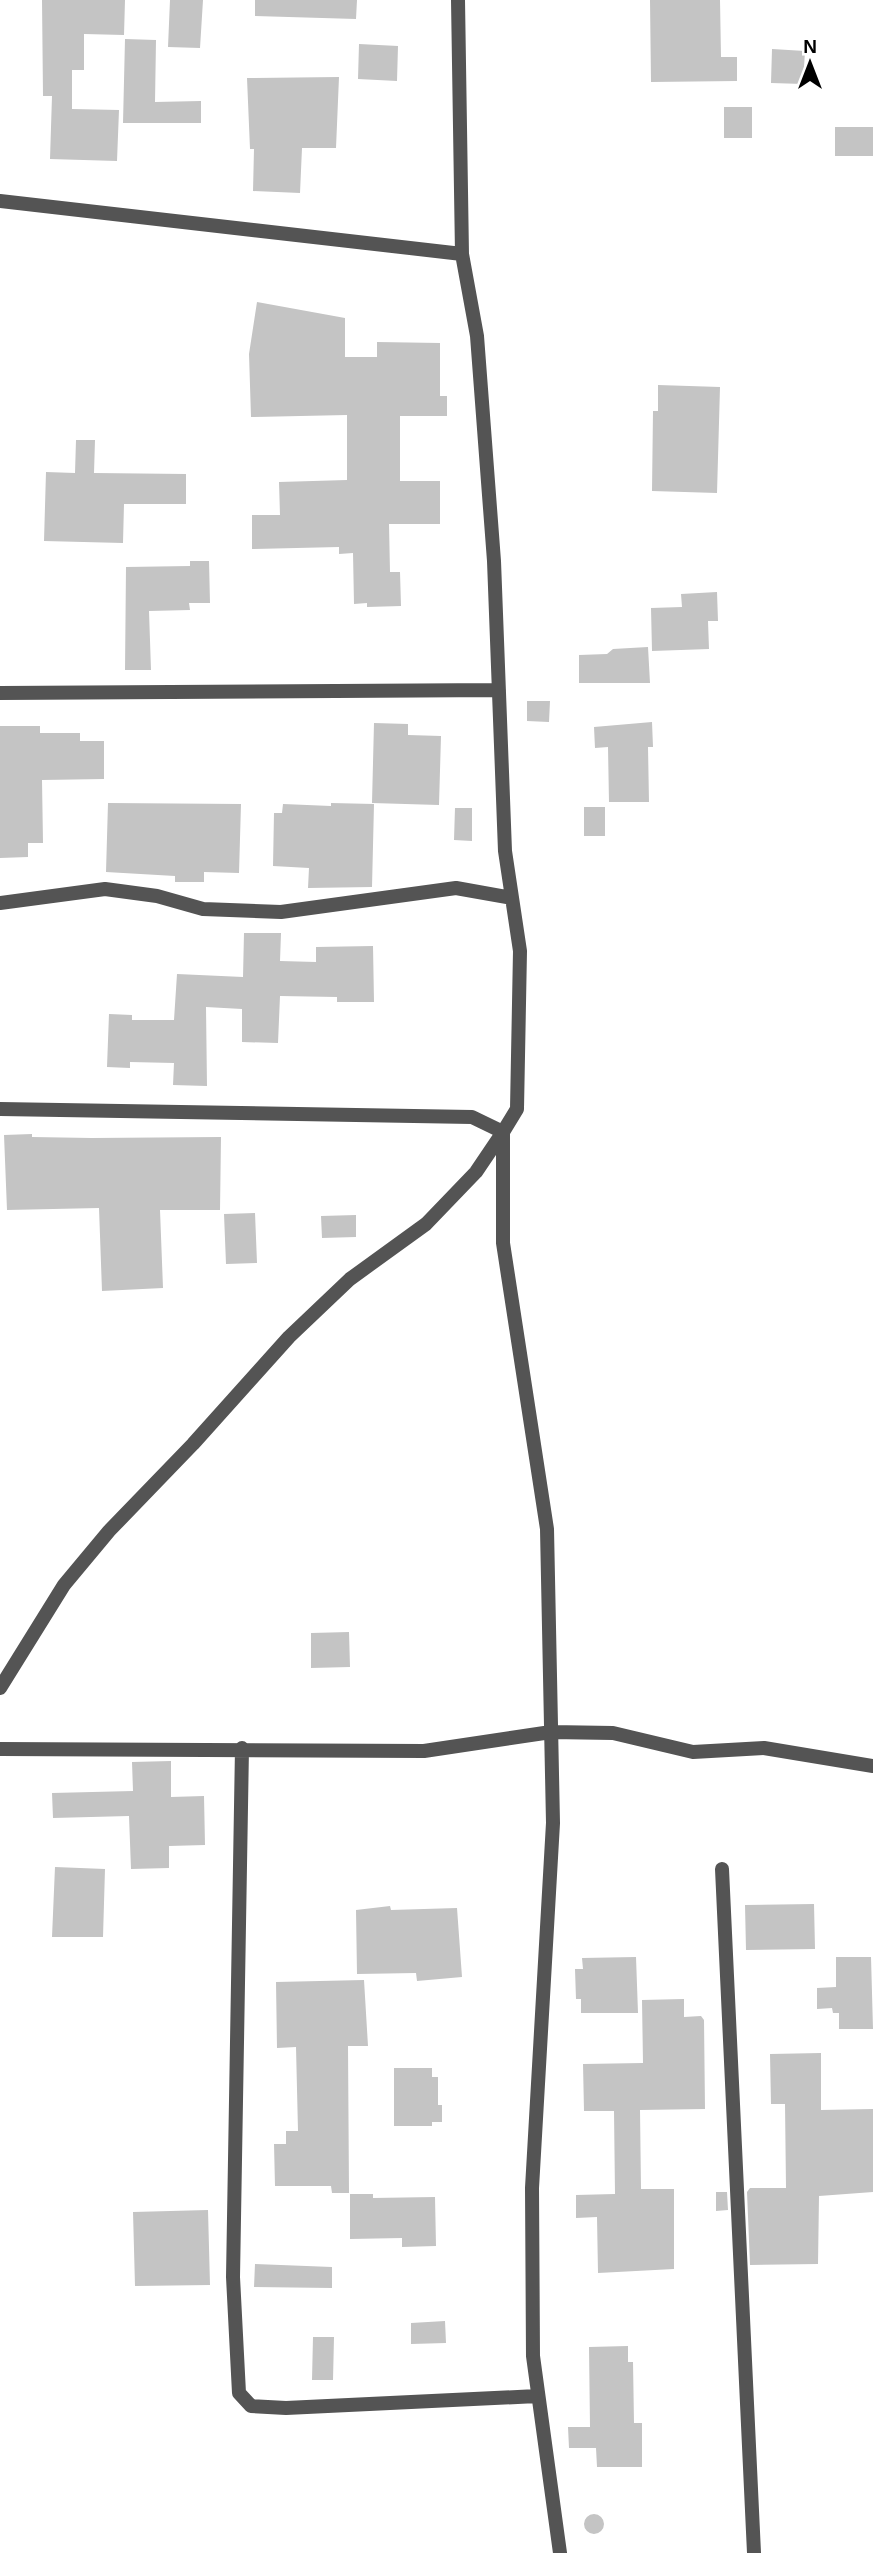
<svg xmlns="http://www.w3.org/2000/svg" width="873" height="2553" font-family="Helvetica,sans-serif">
	<rect width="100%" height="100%" fill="#fff"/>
	<!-- building -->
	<path fill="#c4c4c4" d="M 42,0 L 125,0 L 124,35 L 84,34 L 84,70 L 72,70 L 72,109 L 119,110 L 117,161 L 50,159 L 52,96 L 43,96 Z
		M 170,0 L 203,0 L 200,48 L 168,47 Z
		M 255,0 L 357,0 L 356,19 L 255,16 Z
		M 650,0 L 720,0 L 721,57 L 737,57 L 737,81 L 651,82 Z
		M 125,39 L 156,40 L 155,102 L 201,101 L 201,123 L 123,123 Z
		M 359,44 L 398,46 L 397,81 L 358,79 Z
		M 772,49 L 805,51 L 803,84 L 771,83 Z
		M 339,77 L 336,148 L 302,148 L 300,193 L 253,191 L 254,149 L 250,149 L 247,78 Z
		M 724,107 L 752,107 L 752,138 L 724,138 Z
		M 835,127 L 873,127 L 873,156 L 835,156 Z
		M 257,302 L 345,318 L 345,357 L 377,357 L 377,342 L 440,343 L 440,396 L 447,396 L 447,416 L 400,416 L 400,481 L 440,481 L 440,524 L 389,524 L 390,572 L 400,572 L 401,606 L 367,607 L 367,603 L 354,604 L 353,553 L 339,554 L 339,547 L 252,549 L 252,515 L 280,515 L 279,482 L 347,480 L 347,415 L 251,417 L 249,354 Z
		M 658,385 L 720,387 L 717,493 L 652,491 L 653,411 L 658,411 Z
		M 76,440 L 95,440 L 94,473 L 186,474 L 186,504 L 124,504 L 123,543 L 44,541 L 46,472 L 75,473 Z
		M 190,561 L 209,561 L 210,603 L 189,603 L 190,610 L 149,611 L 151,670 L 125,670 L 126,567 L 190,566 Z
		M 717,592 L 718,621 L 708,621 L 709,649 L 652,651 L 651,608 L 682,607 L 681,594 Z
		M 648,647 L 650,683 L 579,683 L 579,655 L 607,654 L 613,649 Z
		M 527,701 L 550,701 L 549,722 L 527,721 Z
		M 652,722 L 653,747 L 648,747 L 649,802 L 609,802 L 608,747 L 595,748 L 594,727 Z
		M 374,723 L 408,724 L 408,735 L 441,736 L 439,805 L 372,803 Z
		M 0,726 L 40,726 L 40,733 L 80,733 L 80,741 L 104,741 L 104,779 L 42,780 L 43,843 L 28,843 L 28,857 L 0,858 Z
		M 108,803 L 241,804 L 239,873 L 204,872 L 204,882 L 175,882 L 175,876 L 106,872 Z
		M 331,803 L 374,804 L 372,887 L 308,888 L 309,868 L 273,866 L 274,813 L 282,813 L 283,804 L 331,806 Z
		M 584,807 L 605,807 L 605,836 L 584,836 Z
		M 455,808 L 472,808 L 472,841 L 454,840 Z
		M 244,933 L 281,933 L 280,961 L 316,962 L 316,947 L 373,946 L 374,1002 L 337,1002 L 337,997 L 280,996 L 278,1043 L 242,1042 L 242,1009 L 206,1007 L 207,1086 L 173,1085 L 174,1063 L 130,1062 L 130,1068 L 107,1067 L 109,1014 L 132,1015 L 132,1020 L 174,1020 L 177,974 L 243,977 Z
		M 32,1134 L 32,1137 L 92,1138 L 221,1137 L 220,1210 L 160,1210 L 163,1288 L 102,1291 L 99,1208 L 7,1210 L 4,1135 Z
		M 255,1213 L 257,1263 L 226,1264 L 224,1214 Z
		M 356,1215 L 356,1237 L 322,1238 L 321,1216 Z
		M 349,1632 L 350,1667 L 311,1668 L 311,1633 Z
		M 171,1761 L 171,1797 L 204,1796 L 205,1845 L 169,1846 L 169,1868 L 131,1869 L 129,1816 L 53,1818 L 52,1793 L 133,1791 L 132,1762 Z
		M 55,1867 L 105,1869 L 103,1937 L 52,1937 Z
		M 814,1904 L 815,1949 L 746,1950 L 745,1905 Z
		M 390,1906 L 391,1910 L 457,1908 L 462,1977 L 417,1981 L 416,1973 L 357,1974 L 356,1910 Z
		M 636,1957 L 638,2013 L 581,2013 L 581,1999 L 576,1999 L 575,1969 L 583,1969 L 582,1958 Z
		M 836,1957 L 871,1957 L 873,2029 L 839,2029 L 839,2013 L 833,2013 L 832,2008 L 817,2009 L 817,1988 L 836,1987 Z
		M 364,1980 L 368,2046 L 348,2046 L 349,2193 L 332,2193 L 331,2186 L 275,2186 L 274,2144 L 286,2144 L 286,2131 L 298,2131 L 296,2047 L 277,2048 L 276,1982 Z
		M 684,1999 L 684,2017 L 701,2016 L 704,2020 L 705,2109 L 640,2110 L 641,2189 L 674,2189 L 674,2269 L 598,2273 L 597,2217 L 576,2218 L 576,2195 L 615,2194 L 614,2111 L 584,2111 L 583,2064 L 643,2063 L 642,2000 Z
		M 821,2053 L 821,2110 L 873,2109 L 873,2192 L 819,2196 L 818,2264 L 750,2265 L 747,2192 L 750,2188 L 786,2188 L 785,2104 L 771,2104 L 770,2054 Z
		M 394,2068 L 432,2068 L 432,2077 L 438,2077 L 438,2105 L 442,2105 L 442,2122 L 432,2122 L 432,2126 L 394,2126 Z
		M 716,2192 L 727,2192 L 728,2210 L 716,2211 Z
		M 350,2194 L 373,2194 L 373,2198 L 435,2197 L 436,2246 L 402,2247 L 402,2238 L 350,2239 Z
		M 208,2210 L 210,2285 L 135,2286 L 133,2212 Z
		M 255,2264 L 332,2267 L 332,2288 L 254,2287 Z
		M 445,2321 L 446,2343 L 411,2344 L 411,2323 Z
		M 313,2337 L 334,2337 L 333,2380 L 312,2380 Z
		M 628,2346 L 628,2362 L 633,2362 L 634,2423 L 642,2423 L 642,2467 L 597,2467 L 596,2448 L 569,2448 L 568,2427 L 590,2427 L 589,2347 Z
		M584 2524a10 10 0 1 1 20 0a10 10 0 1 1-20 0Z"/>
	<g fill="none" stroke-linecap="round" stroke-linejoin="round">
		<!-- street -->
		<path stroke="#545454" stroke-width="14" d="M 458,0 L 462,254 L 477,336 L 494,561 L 505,851 L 520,951 L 517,1109 L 503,1132 L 503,1243 L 547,1529 L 553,1823 L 532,2188 L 533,2356 L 560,2553
			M 0,201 L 462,254
			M 0,693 L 499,690
			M 0,903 L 105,889 L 157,896 L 203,909 L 281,912 L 456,888 L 512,898
			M 0,1109 L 472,1117 L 503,1132 L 476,1172 L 426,1224 L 350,1279 L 289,1337 L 193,1444 L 109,1531 L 64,1585 L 0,1688
			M 242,1748 L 233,2277 L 239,2393 L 251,2406 L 286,2408 L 537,2396
			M 0,1749 L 424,1751 L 551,1732 L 613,1733 L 693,1752 L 764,1748 L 873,1766
			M 722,1869 L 754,2553"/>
	</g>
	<!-- north arrow -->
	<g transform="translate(810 63)" stroke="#ffffff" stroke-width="5" paint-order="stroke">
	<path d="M0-5L12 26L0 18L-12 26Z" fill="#000000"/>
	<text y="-10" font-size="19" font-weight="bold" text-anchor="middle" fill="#000000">N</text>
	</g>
</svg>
